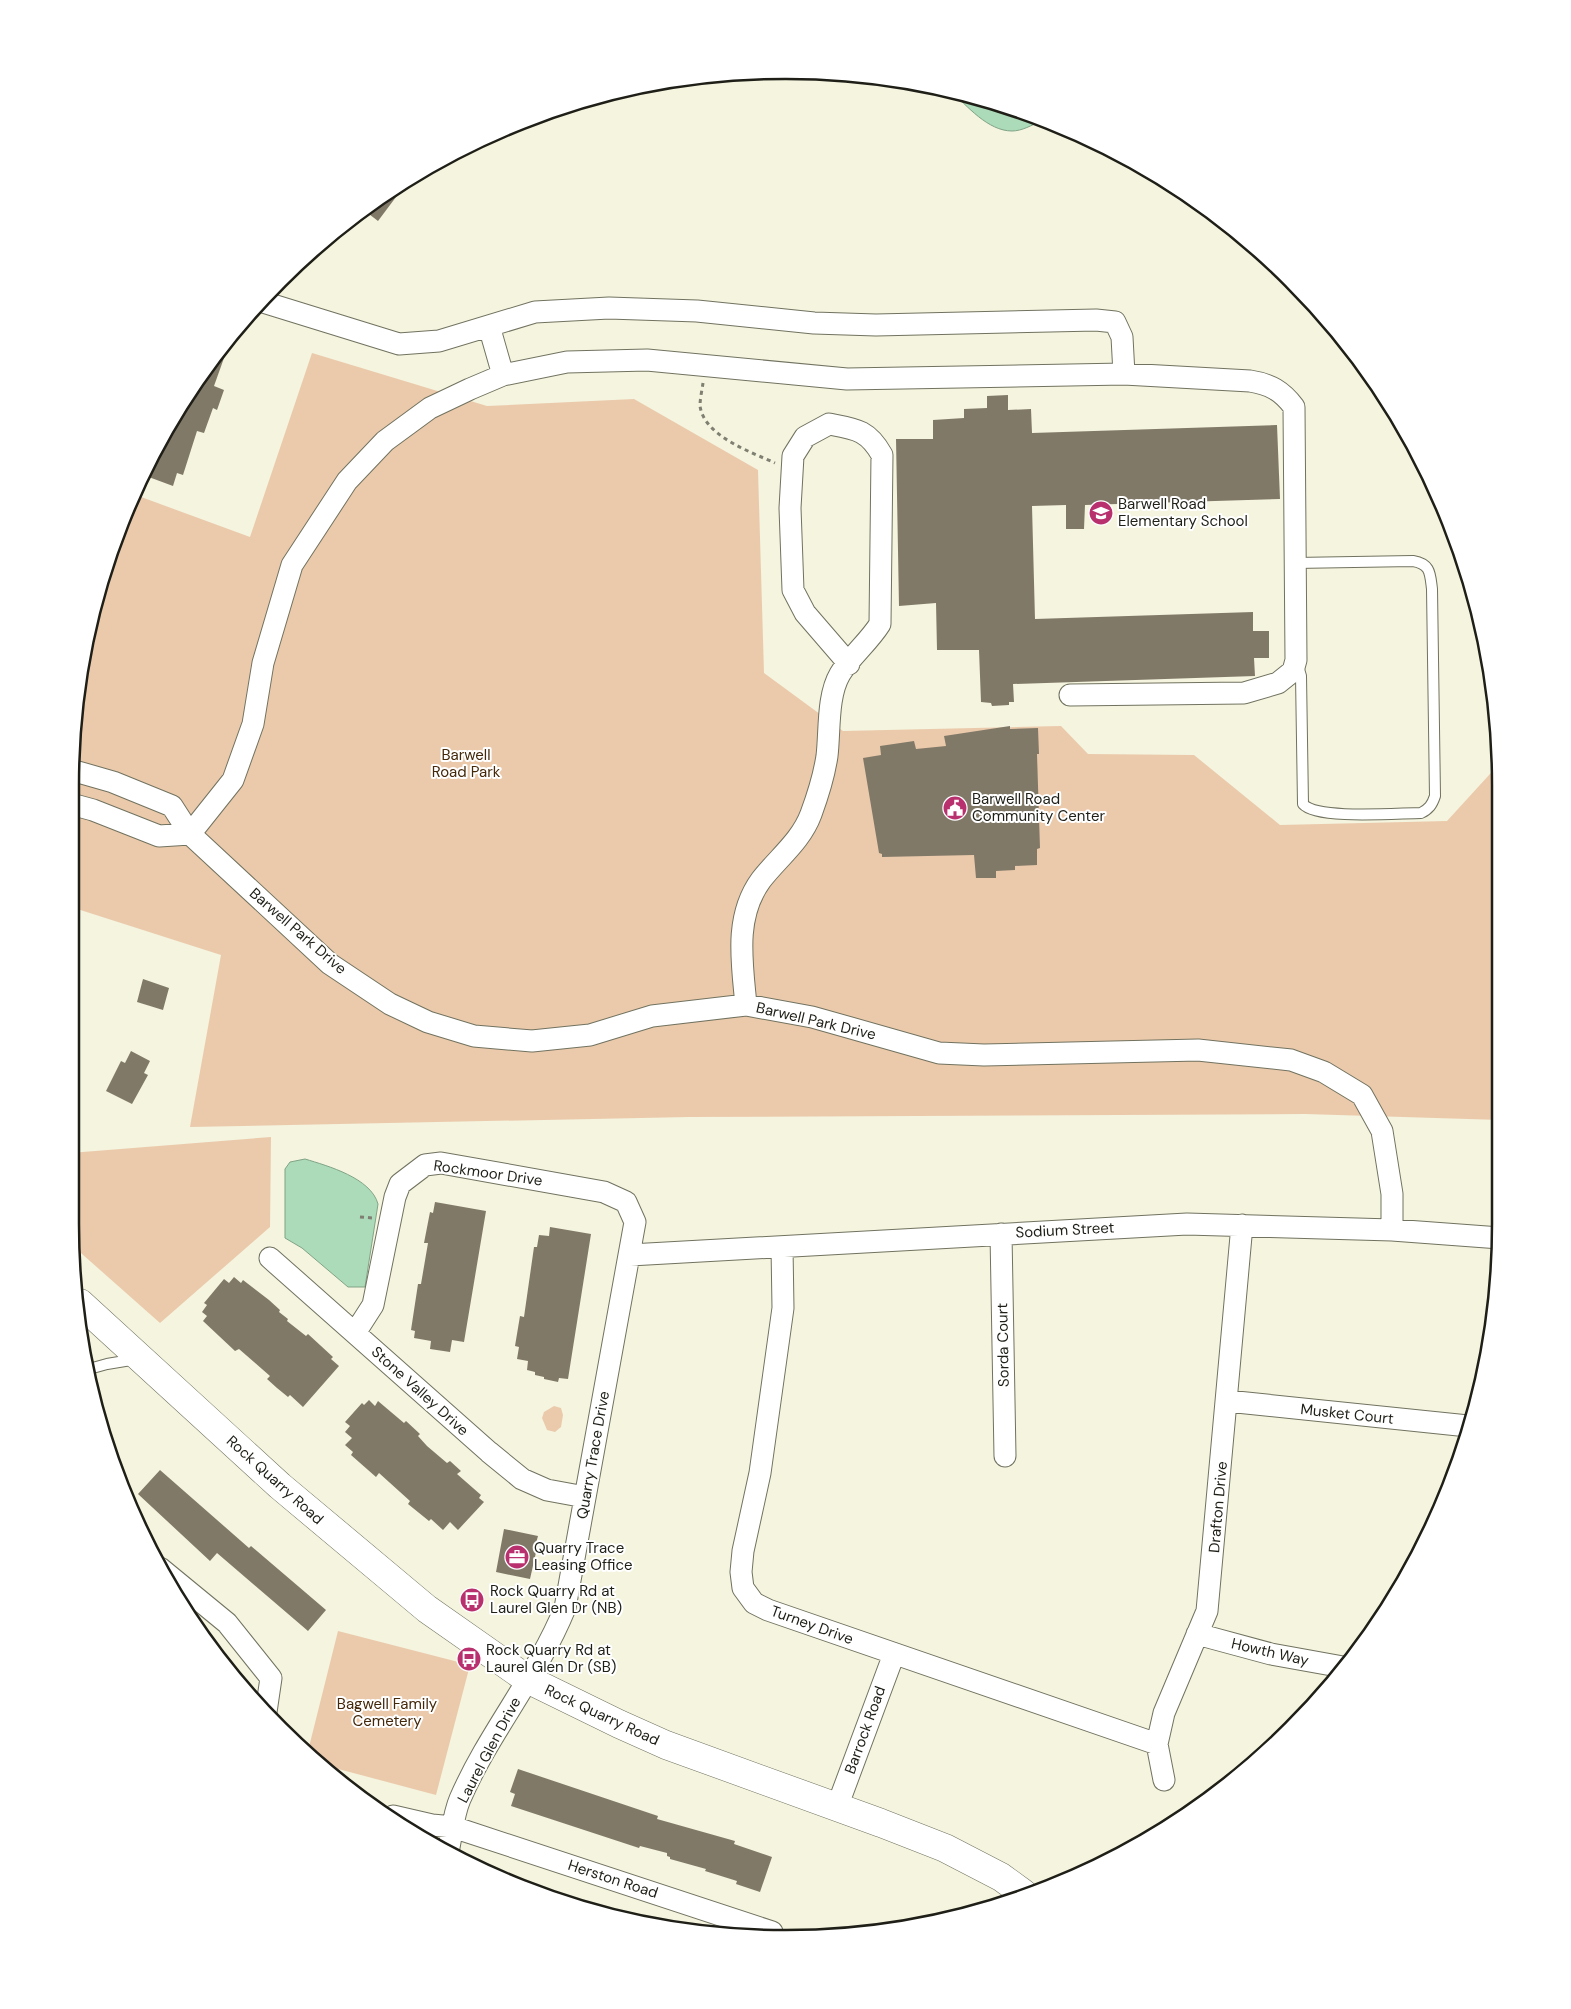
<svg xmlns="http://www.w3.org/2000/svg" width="1571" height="2009" font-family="'DM Sans',sans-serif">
	<rect width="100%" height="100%" fill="#f4f4df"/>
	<!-- green -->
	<path fill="#ebcaac" d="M 312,353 L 487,406 L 634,399 L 758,470 L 764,673 L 843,731 L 1061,726 L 1088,754 L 1194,755 L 1280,825 L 1447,821 L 1500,763 L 1501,1120 L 1305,1114 L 689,1117 L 190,1127 L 221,955 L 71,907 L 72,739 L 108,556 L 133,494 L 250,537 Z
		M 271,1137 L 270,1227 L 160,1323 L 73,1246 L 70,1223 L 70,1153 Z
		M 554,1406 L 561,1408 L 563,1415 L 561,1427 L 555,1432 L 547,1430 L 542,1418 L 544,1412 Z
		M 338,1631 L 470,1665 L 436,1795 L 327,1766 L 308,1751 Z"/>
	<!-- water -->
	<path fill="#abdbb8" stroke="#81a388" d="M 951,91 L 970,94 L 1041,121 C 1032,125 1022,131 1012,131 C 988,131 967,106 951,91 Z
		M 305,1159 C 328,1166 371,1178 378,1204 L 365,1287 L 348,1287 L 302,1248 L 285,1238 L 285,1169 L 290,1162 Z"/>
	<!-- building -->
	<path fill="#817968" d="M 400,186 L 402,189 L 378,221 L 365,211 Z
		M 225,342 L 229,344 L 214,386 L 224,390 L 217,410 L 213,408 L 204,433 L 197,431 L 183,475 L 177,473 L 173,486 L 146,476 L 150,464 L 147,464 L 218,350 Z
		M 1008,395 L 1008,410 L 1031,409 L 1032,433 L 1277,425 L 1280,499 L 1085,505 L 1084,529 L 1066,529 L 1066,505 L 1032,506 L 1035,619 L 1253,612 L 1253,631 L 1269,631 L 1269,658 L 1254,658 L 1255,676 L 1013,684 L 1014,702 L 1009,702 L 1009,705 L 992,706 L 991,703 L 981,702 L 979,650 L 937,650 L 936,603 L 899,606 L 896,439 L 933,439 L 933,420 L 964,418 L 964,409 L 987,408 L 987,396 Z
		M 1010,726 L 1010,729 L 1038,728 L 1039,754 L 1037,754 L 1040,848 L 1037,849 L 1037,865 L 1015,866 L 1015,870 L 996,871 L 996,878 L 976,878 L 974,855 L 882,857 L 882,854 L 879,853 L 863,758 L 881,755 L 880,746 L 914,741 L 916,749 L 946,746 L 944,736 Z
		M 143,979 L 169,988 L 163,1010 L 137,1002 Z
		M 131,1051 L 150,1061 L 144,1073 L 148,1075 L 132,1104 L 106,1091 L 121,1061 L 125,1063 Z
		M 435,1202 L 486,1211 L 464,1342 L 452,1340 L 450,1352 L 430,1349 L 431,1341 L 414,1338 L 415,1331 L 411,1330 L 418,1284 L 421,1284 L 428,1243 L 424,1243 L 430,1212 L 433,1213 Z
		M 550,1227 L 591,1234 L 568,1379 L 559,1378 L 558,1382 L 544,1379 L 544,1377 L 535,1375 L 535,1372 L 527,1370 L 528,1361 L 517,1359 L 519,1347 L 515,1346 L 520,1316 L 524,1317 L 534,1247 L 537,1247 L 539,1235 L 549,1236 Z
		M 234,1277 L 241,1283 L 243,1280 L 269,1300 L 280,1310 L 279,1312 L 288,1319 L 287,1321 L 306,1336 L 308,1334 L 333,1357 L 331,1359 L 339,1366 L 303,1407 L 290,1395 L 288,1397 L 277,1388 L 267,1379 L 270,1376 L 239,1349 L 235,1351 L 203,1321 L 207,1316 L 202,1312 L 207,1305 L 204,1303 L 224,1279 L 229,1283 Z
		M 369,1400 L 375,1406 L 378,1401 L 404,1423 L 406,1421 L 420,1434 L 418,1436 L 427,1446 L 447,1463 L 450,1461 L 461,1471 L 457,1474 L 481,1495 L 479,1498 L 484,1502 L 458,1530 L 450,1522 L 443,1530 L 431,1519 L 429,1521 L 408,1504 L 410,1501 L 379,1473 L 376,1477 L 351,1455 L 353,1452 L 345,1445 L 352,1438 L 345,1432 L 350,1426 L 345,1422 L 362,1403 L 364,1405 Z
		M 160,1470 L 249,1548 L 251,1546 L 326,1610 L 308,1631 L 217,1553 L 210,1561 L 138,1494 Z
		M 504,1529 L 538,1536 L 535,1547 L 537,1548 L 530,1579 L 496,1572 Z
		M 518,1769 L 658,1816 L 657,1819 L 735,1841 L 734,1844 L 772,1857 L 760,1892 L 736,1884 L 737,1881 L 705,1871 L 706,1869 L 670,1859 L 670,1857 L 667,1856 L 667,1853 L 640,1846 L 639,1848 L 511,1806 L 515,1794 L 510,1792 Z"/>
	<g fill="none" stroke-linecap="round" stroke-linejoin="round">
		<defs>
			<path id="service" d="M 1295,563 L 1413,561 C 1431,564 1430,574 1432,589 L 1435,796 C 1432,805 1429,809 1421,813 C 1398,813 1317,820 1303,804 L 1301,676 L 1298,666
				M 89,1369 L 107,1364 L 137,1359"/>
			<path id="minor" d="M 263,302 L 399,344 L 439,341 L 535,312 L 609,308 L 697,311 L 814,323 L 876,325 L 1096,320 L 1115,322 L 1122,337 L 1124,374
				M 489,326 L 503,375
				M 71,770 L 113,782 L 172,806 L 190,834 L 330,964 L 390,1004 L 428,1022 L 474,1036 L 532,1041 L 590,1035 L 652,1016 L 746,1005 L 812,1017 L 939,1053 L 984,1055 L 1198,1050 L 1291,1060 L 1324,1072 L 1362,1095 L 1382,1131 L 1392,1194 L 1392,1230
				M 71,804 L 93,810 L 159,836 L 190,834
				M 190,834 L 233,780 L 253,724 L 263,663 L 292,565 L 347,481 L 385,441 L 430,408 L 470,389 L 503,375 L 567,362 L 647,360 L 847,379 L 1124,374 L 1250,381 C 1270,384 1282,391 1294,407 L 1296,660 L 1293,671 L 1278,683 L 1244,693 L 1070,695
				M 746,1005 C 742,962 734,917 761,880 C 778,858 801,841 811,814 C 818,795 824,776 827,756 C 830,731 827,696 840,674 C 850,657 868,643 880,624 L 882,455 C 868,430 856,429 829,424 L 805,437 L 793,456 L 790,508 L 793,590 L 805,613 L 849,664
				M 1001,1234 L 1005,1456
				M 782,1247 L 783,1308 L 760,1473 L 743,1551 L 741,1572 L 743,1588 L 754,1603 L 768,1610 L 1157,1744
				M 630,1255 L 1187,1224 L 1392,1230 L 1500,1238
				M 270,1258 L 489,1452 L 522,1479 L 547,1490 L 585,1497
				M 355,1333 L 373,1305 L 395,1197 L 400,1184 L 425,1165 L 441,1163 L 604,1192 L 626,1202 L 635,1222 L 565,1608 C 538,1675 489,1732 460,1799 C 453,1815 452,1835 448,1852
				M 1227,1401 L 1468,1426
				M 160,1568 L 227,1623 L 271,1678 L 266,1712
				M 1197,1634 L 1271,1654 L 1343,1667
				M 1164,1780 L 1157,1744 L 1164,1713 L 1207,1611 L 1242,1225
				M 837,1807 L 894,1654
				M 393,1816 L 432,1825 L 453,1827 L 772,1932"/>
			<path id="secondary" d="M 80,1303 L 280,1486 L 427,1609 L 527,1679 L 619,1724 L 666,1745 L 881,1823 L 945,1848 L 1001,1877 L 1023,1893"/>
		</defs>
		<!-- service casing -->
		<use href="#service" stroke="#71725f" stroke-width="12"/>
		<!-- minor casing -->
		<use href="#minor" stroke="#71725f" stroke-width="23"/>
		<!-- secondary casing -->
		<use href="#secondary" stroke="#71725f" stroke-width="29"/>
		<!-- path -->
		<path stroke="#7f7f72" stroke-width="3" stroke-dasharray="4 4" stroke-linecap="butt" d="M 703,383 C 702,390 700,399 700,406 C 704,436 751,452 775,463
			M 360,1217 L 373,1218"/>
		<!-- service -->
		<use href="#service" stroke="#fff" stroke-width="10"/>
		<!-- minor -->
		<use href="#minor" stroke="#fff" stroke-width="21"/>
		<!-- secondary -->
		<use href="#secondary" stroke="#fff" stroke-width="28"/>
	</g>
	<!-- icons -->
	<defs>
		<symbol id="school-disc" viewBox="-11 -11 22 22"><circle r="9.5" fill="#b8306e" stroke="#fff"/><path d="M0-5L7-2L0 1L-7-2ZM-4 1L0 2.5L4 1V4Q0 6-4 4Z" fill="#fff"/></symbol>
		<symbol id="civic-disc" viewBox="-11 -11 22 22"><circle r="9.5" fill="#b8306e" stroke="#fff"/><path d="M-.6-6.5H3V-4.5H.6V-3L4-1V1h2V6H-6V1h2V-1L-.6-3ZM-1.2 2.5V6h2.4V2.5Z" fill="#fff"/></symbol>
		<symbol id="office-disc" viewBox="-11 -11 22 22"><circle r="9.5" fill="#b8306e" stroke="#fff"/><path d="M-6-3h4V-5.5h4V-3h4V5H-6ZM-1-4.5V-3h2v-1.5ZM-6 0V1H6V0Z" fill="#fff"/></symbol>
		<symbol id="bus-disc" viewBox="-11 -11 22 22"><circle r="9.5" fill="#b8306e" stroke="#fff"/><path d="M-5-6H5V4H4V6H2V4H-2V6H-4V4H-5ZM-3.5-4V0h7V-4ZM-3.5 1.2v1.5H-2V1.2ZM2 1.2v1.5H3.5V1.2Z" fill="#fff"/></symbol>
	</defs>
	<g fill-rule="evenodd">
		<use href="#school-disc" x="1087" y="499" width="28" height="28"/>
		<use href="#civic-disc" x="941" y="794" width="28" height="28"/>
		<use href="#office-disc" x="503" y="1543" width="28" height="28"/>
		<use href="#bus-disc" x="458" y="1586" width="28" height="28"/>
		<use href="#bus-disc" x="455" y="1645" width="28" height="28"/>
	</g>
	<g text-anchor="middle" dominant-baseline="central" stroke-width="4" stroke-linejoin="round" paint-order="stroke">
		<!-- poi labels -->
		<g font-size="15" fill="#1f1f18" stroke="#fff" text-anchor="start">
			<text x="1118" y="504">Barwell Road<tspan x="1118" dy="17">Elementary School</tspan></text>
			<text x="972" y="799">Barwell Road<tspan x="972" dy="17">Community Center</tspan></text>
			<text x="534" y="1548">Quarry Trace<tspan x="534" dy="17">Leasing Office</tspan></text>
			<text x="490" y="1591">Rock Quarry Rd at<tspan x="490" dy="17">Laurel Glen Dr (NB)</tspan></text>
			<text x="486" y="1650">Rock Quarry Rd at<tspan x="486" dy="17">Laurel Glen Dr (SB)</tspan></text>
		</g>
		<!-- park labels -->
		<g font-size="15" fill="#44280a" stroke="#fff">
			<text x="466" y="755">Barwell<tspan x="466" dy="17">Road Park</tspan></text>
			<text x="387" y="1704">Bagwell Family<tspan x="387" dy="17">Cemetery</tspan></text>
		</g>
		<!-- street labels -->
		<g font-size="15" fill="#1f1f18" stroke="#fff">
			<text transform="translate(298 931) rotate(41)">Barwell Park Drive</text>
			<text transform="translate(816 1021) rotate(13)">Barwell Park Drive</text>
			<text transform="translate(488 1173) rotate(8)">Rockmoor Drive</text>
			<text transform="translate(1065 1230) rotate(-3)">Sodium Street</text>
			<text transform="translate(1003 1345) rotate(-91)">Sorda Court</text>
			<text transform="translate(420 1391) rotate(42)">Stone Valley Drive</text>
			<text transform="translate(1347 1414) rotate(6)">Musket Court</text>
			<text transform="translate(593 1455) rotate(-80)">Quarry Trace Drive</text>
			<text transform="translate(275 1480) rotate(42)">Rock Quarry Road</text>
			<text transform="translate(1218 1507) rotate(-85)">Drafton Drive</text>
			<text transform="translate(812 1625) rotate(20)">Turney Drive</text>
			<text transform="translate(1270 1652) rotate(13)">Howth Way</text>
			<text transform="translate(602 1715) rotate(25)">Rock Quarry Road</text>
			<text transform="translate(865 1730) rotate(-70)">Barrock Road</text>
			<text transform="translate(489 1750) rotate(-62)">Laurel Glen Drive</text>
			<text transform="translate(613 1879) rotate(18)">Herston Road</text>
		</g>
	</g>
	<!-- crop -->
	<path d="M0 0H1571V2009H0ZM785 79H786A706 706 0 0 1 1492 785V1224A706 706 0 0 1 786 1930H785A706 706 0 0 1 79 1224V785A706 706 0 0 1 785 79Z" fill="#fff" fill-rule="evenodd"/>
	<path fill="none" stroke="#1f1f18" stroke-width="2.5" d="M785 79H786A706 706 0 0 1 1492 785V1224A706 706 0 0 1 786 1930H785A706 706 0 0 1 79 1224V785A706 706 0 0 1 785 79Z"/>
</svg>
